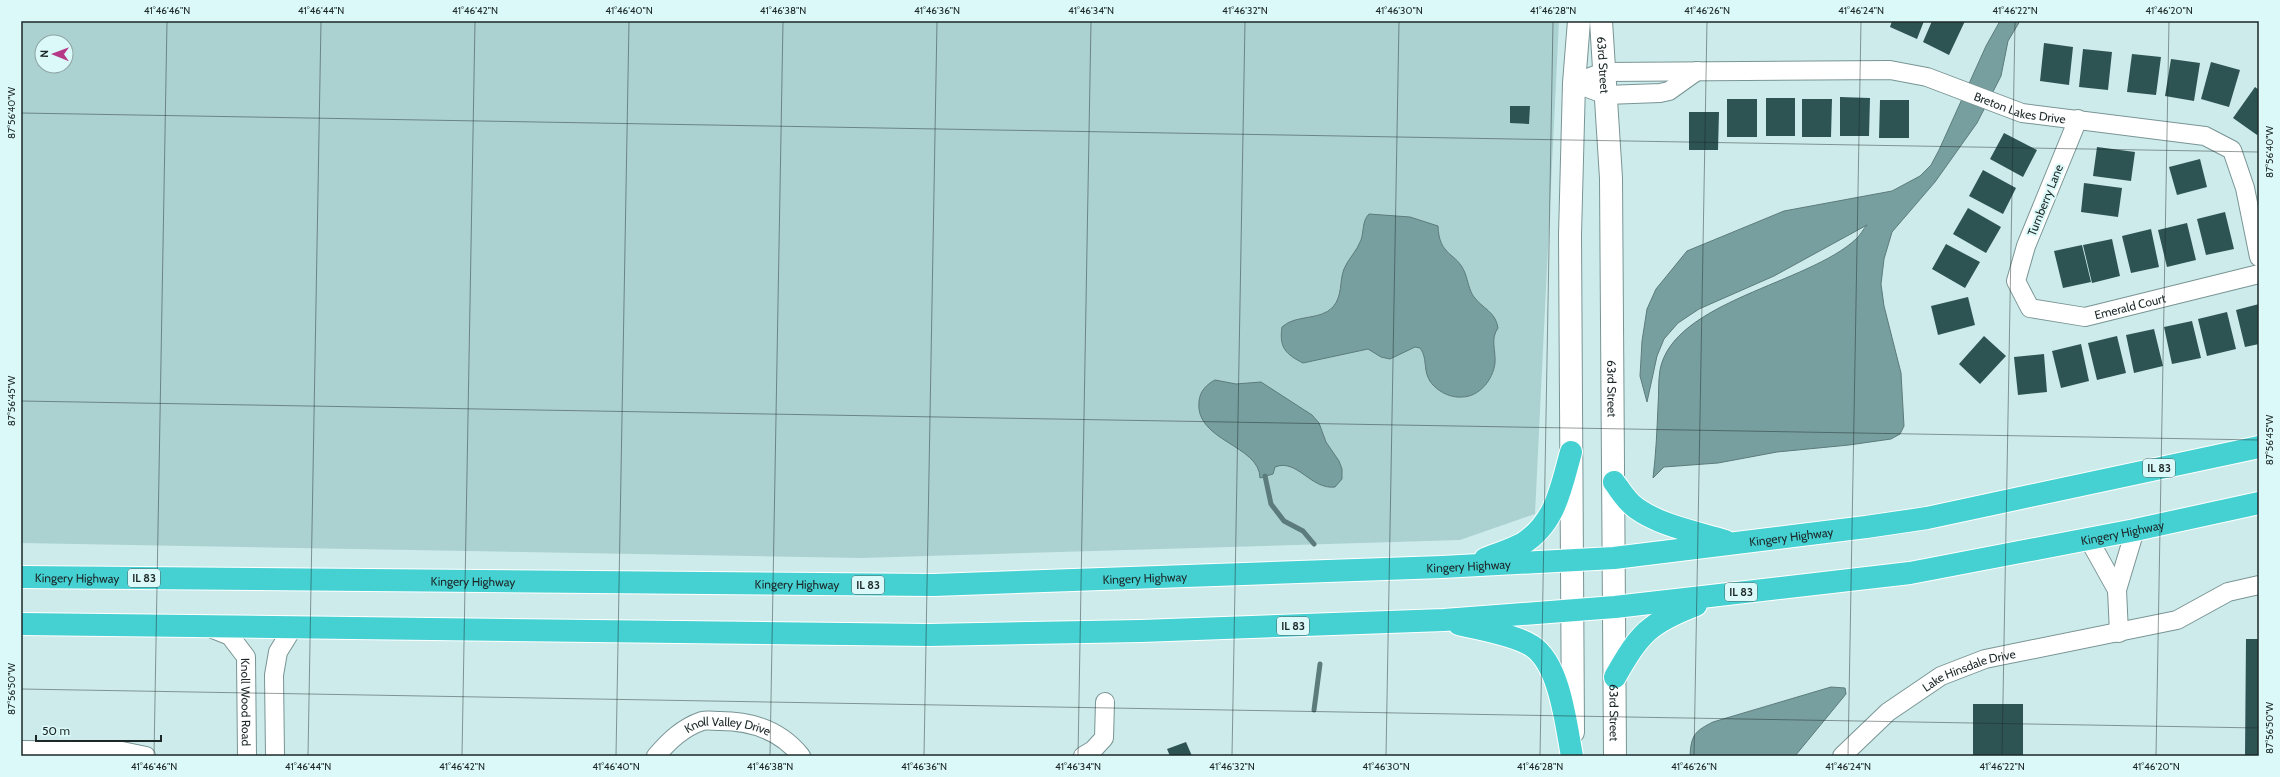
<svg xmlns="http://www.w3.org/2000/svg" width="2280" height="777" font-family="Cabin,sans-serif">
	<rect width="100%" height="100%" fill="#ceebeb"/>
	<!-- green -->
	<path fill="#acd1d1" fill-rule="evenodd" d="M 21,21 L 1559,21 L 1535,514 L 1460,540 L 861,558 L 21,543 ZM 42,42 L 66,42 L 66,66 L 42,66 Z"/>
	<!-- water -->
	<path fill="#789f9f" stroke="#5c7b7b" d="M 2000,21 L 2020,21 L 2008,41 L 2001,76 L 1977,123 L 1935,182 L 1892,232 L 1884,259 L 1881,284 L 1884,306 L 1901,373 L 1904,426 L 1900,434 L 1891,439 L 1849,445 L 1777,452 L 1718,463 L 1664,467 L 1653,478 C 1656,454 1657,430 1658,406 C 1659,394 1658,381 1660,370 C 1673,301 1808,284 1856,239 C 1860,236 1863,229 1867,225 L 1774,276 L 1699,309 L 1678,323 L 1664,339 L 1657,356 L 1647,402 L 1640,376 L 1642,341 L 1647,309 L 1656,289 L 1687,251 L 1784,211 L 1892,191 L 1920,176 L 1931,165 L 1939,150 L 1986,46 Z
		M 1369,214 L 1410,217 L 1438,226 C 1439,257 1457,252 1465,273 C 1468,281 1469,290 1474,297 C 1482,308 1496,312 1498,328 C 1490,339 1496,350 1495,363 C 1493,380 1479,397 1462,397 C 1452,398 1441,393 1434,386 C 1421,373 1429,360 1420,348 L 1415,347 L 1390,359 L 1381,357 L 1368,349 L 1303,363 C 1285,354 1279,347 1282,327 C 1296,314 1320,321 1333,307 C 1343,295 1339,282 1344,269 C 1348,259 1357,251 1361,240 C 1364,231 1362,221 1369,214 Z
		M 1215,380 L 1236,384 L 1261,382 L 1312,415 L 1319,423 L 1326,442 L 1339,461 L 1342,469 L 1342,479 L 1335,487 C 1311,490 1297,458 1275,467 L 1273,474 L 1260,478 C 1260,445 1194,441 1199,401 C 1200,391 1207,384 1215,380 Z
		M 1831,687 L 1845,688 L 1846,694 L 1795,756 L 1690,756 C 1691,735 1695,731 1713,722 Z"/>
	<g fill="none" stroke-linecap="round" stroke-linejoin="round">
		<!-- stream -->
		<path stroke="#5c7b7b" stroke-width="5" d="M 1265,476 L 1271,504 L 1284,521 L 1303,531 L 1314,544
			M 1314,710 L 1320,664"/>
	</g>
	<!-- building -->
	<path fill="#2e5353" d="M 1892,21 L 1924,21 L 1917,39 L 1890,27 Z
		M 1932,21 L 1965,21 L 1949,55 L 1923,42 Z
		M 2044,43 L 2073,47 L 2069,85 L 2040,81 Z
		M 2083,49 L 2112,52 L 2108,90 L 2079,87 Z
		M 2132,54 L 2161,57 L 2156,95 L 2127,92 Z
		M 2171,59 L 2200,63 L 2194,101 L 2165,96 Z
		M 2211,62 L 2240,70 L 2229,107 L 2201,99 Z
		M 2255,87 L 2259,90 L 2259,132 L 2257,135 L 2233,118 Z
		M 1840,97 L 1870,98 L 1869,136 L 1840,136 Z
		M 1766,98 L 1795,98 L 1795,136 L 1766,136 Z
		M 1727,99 L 1757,99 L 1757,137 L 1727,137 Z
		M 1802,99 L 1832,99 L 1831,137 L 1802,137 Z
		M 1880,100 L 1909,100 L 1909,138 L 1879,138 Z
		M 1510,106 L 1530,106 L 1529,124 L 1510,123 Z
		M 1689,112 L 1719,112 L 1718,150 L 1689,150 Z
		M 2004,133 L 2037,150 L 2023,177 L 1990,159 Z
		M 2097,147 L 2135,152 L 2131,181 L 2093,176 Z
		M 2200,159 L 2207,187 L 2177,195 L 2169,167 Z
		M 1983,170 L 2016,188 L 2003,214 L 1969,196 Z
		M 2084,183 L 2122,188 L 2118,217 L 2081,212 Z
		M 1968,208 L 2001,227 L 1986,253 L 1953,234 Z
		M 2225,212 L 2234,249 L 2206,255 L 2197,219 Z
		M 2187,223 L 2196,260 L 2167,267 L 2158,230 Z
		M 2151,229 L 2159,267 L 2131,273 L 2122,236 Z
		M 2112,239 L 2120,276 L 2092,283 L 2083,245 Z
		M 1946,244 L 1980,262 L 1965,288 L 1932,269 Z
		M 2082,245 L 2091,282 L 2063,288 L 2054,251 Z
		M 1968,297 L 1975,325 L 1938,335 L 1931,306 Z
		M 2259,304 L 2259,344 L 2245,347 L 2236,310 Z
		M 2227,312 L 2236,349 L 2207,356 L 2198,319 Z
		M 2192,321 L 2201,358 L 2172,364 L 2164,327 Z
		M 2154,329 L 2163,366 L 2134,373 L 2126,335 Z
		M 1984,336 L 2006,356 L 1980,384 L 1959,364 Z
		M 2117,336 L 2126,373 L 2097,380 L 2088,343 Z
		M 2081,344 L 2089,381 L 2061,388 L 2052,351 Z
		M 2044,354 L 2047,392 L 2018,395 L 2014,357 Z
		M 2246,639 L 2259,639 L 2259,756 L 2245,756 Z
		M 1973,704 L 2023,704 L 2023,756 L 1973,756 Z
		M 1186,742 L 1192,756 L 1170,756 L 1167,749 Z"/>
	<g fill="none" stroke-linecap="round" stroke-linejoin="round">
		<defs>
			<g id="street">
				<path id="s1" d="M 1574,83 L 1604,72 L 1890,70 L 1927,77 L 2022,113 L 2205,136 L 2232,150 L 2245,188 L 2259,257"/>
				<path d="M 1574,83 L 1606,95 L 1660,93 L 1669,91 L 1697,71"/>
				<path id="s2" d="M 2078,119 L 2026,246 L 2016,281 L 2030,308 L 2085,317 L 2259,274"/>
				<path d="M 2088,538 L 2117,590"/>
				<path id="s3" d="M 210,628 L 230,636 L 246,657 L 247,756"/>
				<path d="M 2119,633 L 2117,590 L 2135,530"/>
				<path d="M 21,750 L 122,751 L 146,756"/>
				<path d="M 275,756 L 274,675 L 278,652 L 294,626"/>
				<path id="s4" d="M 656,756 C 669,741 682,728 702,721 C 707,720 714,721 720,721 C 752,721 781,731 801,756"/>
				<path d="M 1083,756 L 1093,750 L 1104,738 L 1105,702"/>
				<path id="s5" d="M 1842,756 L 1888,712 L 1941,676 L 1985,659 L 2177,620 L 2228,592 L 2259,585"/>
			</g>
			<g id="secondary">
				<path id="s6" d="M 1601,21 L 1611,178 L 1615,756"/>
				<path d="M 1573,732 L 1570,235 L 1574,83 L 1579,21"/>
			</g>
			<g id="highway">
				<path d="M 1614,482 C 1620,490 1627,502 1636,508 C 1661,526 1696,532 1725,541"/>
				<path d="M 1485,559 C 1497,554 1511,550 1522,544 C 1556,523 1561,487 1571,452"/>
				<path id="s7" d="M 21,577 L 934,585 L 1442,567 L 1614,558 L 1866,527 L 1927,518 L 2259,447"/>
				<path id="s8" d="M 21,624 L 929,635 L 1141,631 L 1444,620 L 1615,607 L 1910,573 L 2135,530 L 2259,503"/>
				<path d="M 1459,624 C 1479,629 1516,635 1532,646 C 1560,664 1566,725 1572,756"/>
				<path d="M 1615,677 C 1640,633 1649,623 1696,605"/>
			</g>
		</defs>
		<!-- street casing -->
		<use href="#street" stroke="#799494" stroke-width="20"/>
		<!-- secondary casing -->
		<use href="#secondary" stroke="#799494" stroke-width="24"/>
		<!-- highway casing -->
		<use href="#highway" stroke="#fff" stroke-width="24"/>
		<!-- street -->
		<use href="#street" stroke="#fff" stroke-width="18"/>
		<!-- secondary -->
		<use href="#secondary" stroke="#fff" stroke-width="22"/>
		<!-- highway -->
		<use href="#highway" stroke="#45d0d2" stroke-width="22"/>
	</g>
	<!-- ticks -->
	<path fill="none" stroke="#1c2727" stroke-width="1" stroke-opacity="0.45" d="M 21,113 L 2259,152M 21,401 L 2259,440M 21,689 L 2259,728M 154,756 L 167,21M 308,756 L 321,21M 462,756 L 475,21M 616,756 L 629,21M 770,756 L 783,21M 924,756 L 937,21M 1078,756 L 1091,21M 1232,756 L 1245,21M 1386,756 L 1399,21M 1540,756 L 1553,21M 1694,756 L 1707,21M 1848,756 L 1861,21M 2002,756 L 2015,21M 2156,756 L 2169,21"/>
	<g text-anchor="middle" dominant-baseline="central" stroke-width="4" stroke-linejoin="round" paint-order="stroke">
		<!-- shield labels -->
		<g fill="#dbf9f8" stroke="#566" stroke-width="1">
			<rect x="2143" y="459" width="32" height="18" rx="3"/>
			<rect x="128" y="569" width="32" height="18" rx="3"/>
			<rect x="852" y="576" width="32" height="18" rx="3"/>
			<rect x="1725" y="583" width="32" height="18" rx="3"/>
			<rect x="1277" y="617" width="32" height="18" rx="3"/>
		</g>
		<g font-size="11" font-weight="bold" fill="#1c2727">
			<text x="2159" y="468">IL 83</text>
			<text x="144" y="578">IL 83</text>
			<text x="868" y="585">IL 83</text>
			<text x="1741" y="592">IL 83</text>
			<text x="1293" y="626">IL 83</text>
		</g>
		<!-- street labels -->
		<g font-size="12" fill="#1c2727" stroke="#dbf9f8">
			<text stroke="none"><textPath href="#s6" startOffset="44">63rd Street</textPath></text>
			<text stroke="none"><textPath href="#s1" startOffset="454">Breton Lakes Drive</textPath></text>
			<text transform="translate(2045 200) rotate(-68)">Turnberry Lane</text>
			<text stroke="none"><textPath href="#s2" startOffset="306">Emerald Court</textPath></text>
			<text stroke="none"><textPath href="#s6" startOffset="368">63rd Street</textPath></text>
			<text stroke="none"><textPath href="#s8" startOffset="2108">Kingery Highway</textPath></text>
			<text stroke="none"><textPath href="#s7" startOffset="1772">Kingery Highway</textPath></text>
			<text stroke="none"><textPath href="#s7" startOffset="1448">Kingery Highway</textPath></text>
			<text stroke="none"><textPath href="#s7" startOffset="56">Kingery Highway</textPath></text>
			<text stroke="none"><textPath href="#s7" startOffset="1124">Kingery Highway</textPath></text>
			<text stroke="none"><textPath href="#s7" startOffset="452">Kingery Highway</textPath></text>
			<text stroke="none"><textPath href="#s7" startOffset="776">Kingery Highway</textPath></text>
			<text stroke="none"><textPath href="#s5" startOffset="156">Lake Hinsdale Drive</textPath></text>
			<text stroke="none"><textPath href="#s3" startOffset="93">Knoll Wood Road</textPath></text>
			<text stroke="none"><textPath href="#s6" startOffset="692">63rd Street</textPath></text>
			<text stroke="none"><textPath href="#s4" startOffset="84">Knoll Valley Drive</textPath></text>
		</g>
	</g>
	<!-- border -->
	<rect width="2280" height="777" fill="none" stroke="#dbf9f8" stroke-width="44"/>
	<!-- north arrow -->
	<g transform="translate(54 54) rotate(271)"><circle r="19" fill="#dbf9f8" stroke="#8fa5a4"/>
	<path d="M0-3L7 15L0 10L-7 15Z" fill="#b63887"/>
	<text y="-6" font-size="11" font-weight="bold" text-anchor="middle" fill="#1c2727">N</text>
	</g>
	<!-- scale -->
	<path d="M36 735v6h125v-6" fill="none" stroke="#1c2727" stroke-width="2"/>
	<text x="42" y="735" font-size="12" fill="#1c2727" stroke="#dbf9f8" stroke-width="3" paint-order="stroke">50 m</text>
	<rect x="22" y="22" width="2236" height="733" fill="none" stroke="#1c2727" stroke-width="1.5"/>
	<g font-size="10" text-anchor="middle" fill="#1c2727">
		<text x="167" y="14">41°46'46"N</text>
		<text x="321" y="14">41°46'44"N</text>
		<text x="475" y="14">41°46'42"N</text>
		<text x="629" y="14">41°46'40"N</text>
		<text x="783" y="14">41°46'38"N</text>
		<text x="937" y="14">41°46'36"N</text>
		<text x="1091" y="14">41°46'34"N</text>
		<text x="1245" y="14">41°46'32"N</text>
		<text x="1399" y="14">41°46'30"N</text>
		<text x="1553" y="14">41°46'28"N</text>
		<text x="1707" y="14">41°46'26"N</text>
		<text x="1861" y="14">41°46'24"N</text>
		<text x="2015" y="14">41°46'22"N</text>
		<text x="2169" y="14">41°46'20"N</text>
		<text transform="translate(11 113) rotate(-90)" y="4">87°56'40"W</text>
		<text transform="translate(2269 152) rotate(-90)" y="4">87°56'40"W</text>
		<text transform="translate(11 401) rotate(-90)" y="4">87°56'45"W</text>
		<text transform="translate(2269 440) rotate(-90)" y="4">87°56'45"W</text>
		<text transform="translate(11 689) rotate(-90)" y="4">87°56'50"W</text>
		<text transform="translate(2269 728) rotate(-90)" y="4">87°56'50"W</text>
		<text x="154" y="770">41°46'46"N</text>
		<text x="308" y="770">41°46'44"N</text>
		<text x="462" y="770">41°46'42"N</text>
		<text x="616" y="770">41°46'40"N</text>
		<text x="770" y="770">41°46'38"N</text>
		<text x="924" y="770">41°46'36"N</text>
		<text x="1078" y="770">41°46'34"N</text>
		<text x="1232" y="770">41°46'32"N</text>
		<text x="1386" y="770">41°46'30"N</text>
		<text x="1540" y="770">41°46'28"N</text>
		<text x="1694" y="770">41°46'26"N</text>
		<text x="1848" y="770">41°46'24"N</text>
		<text x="2002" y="770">41°46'22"N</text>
		<text x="2156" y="770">41°46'20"N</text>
	</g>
</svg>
